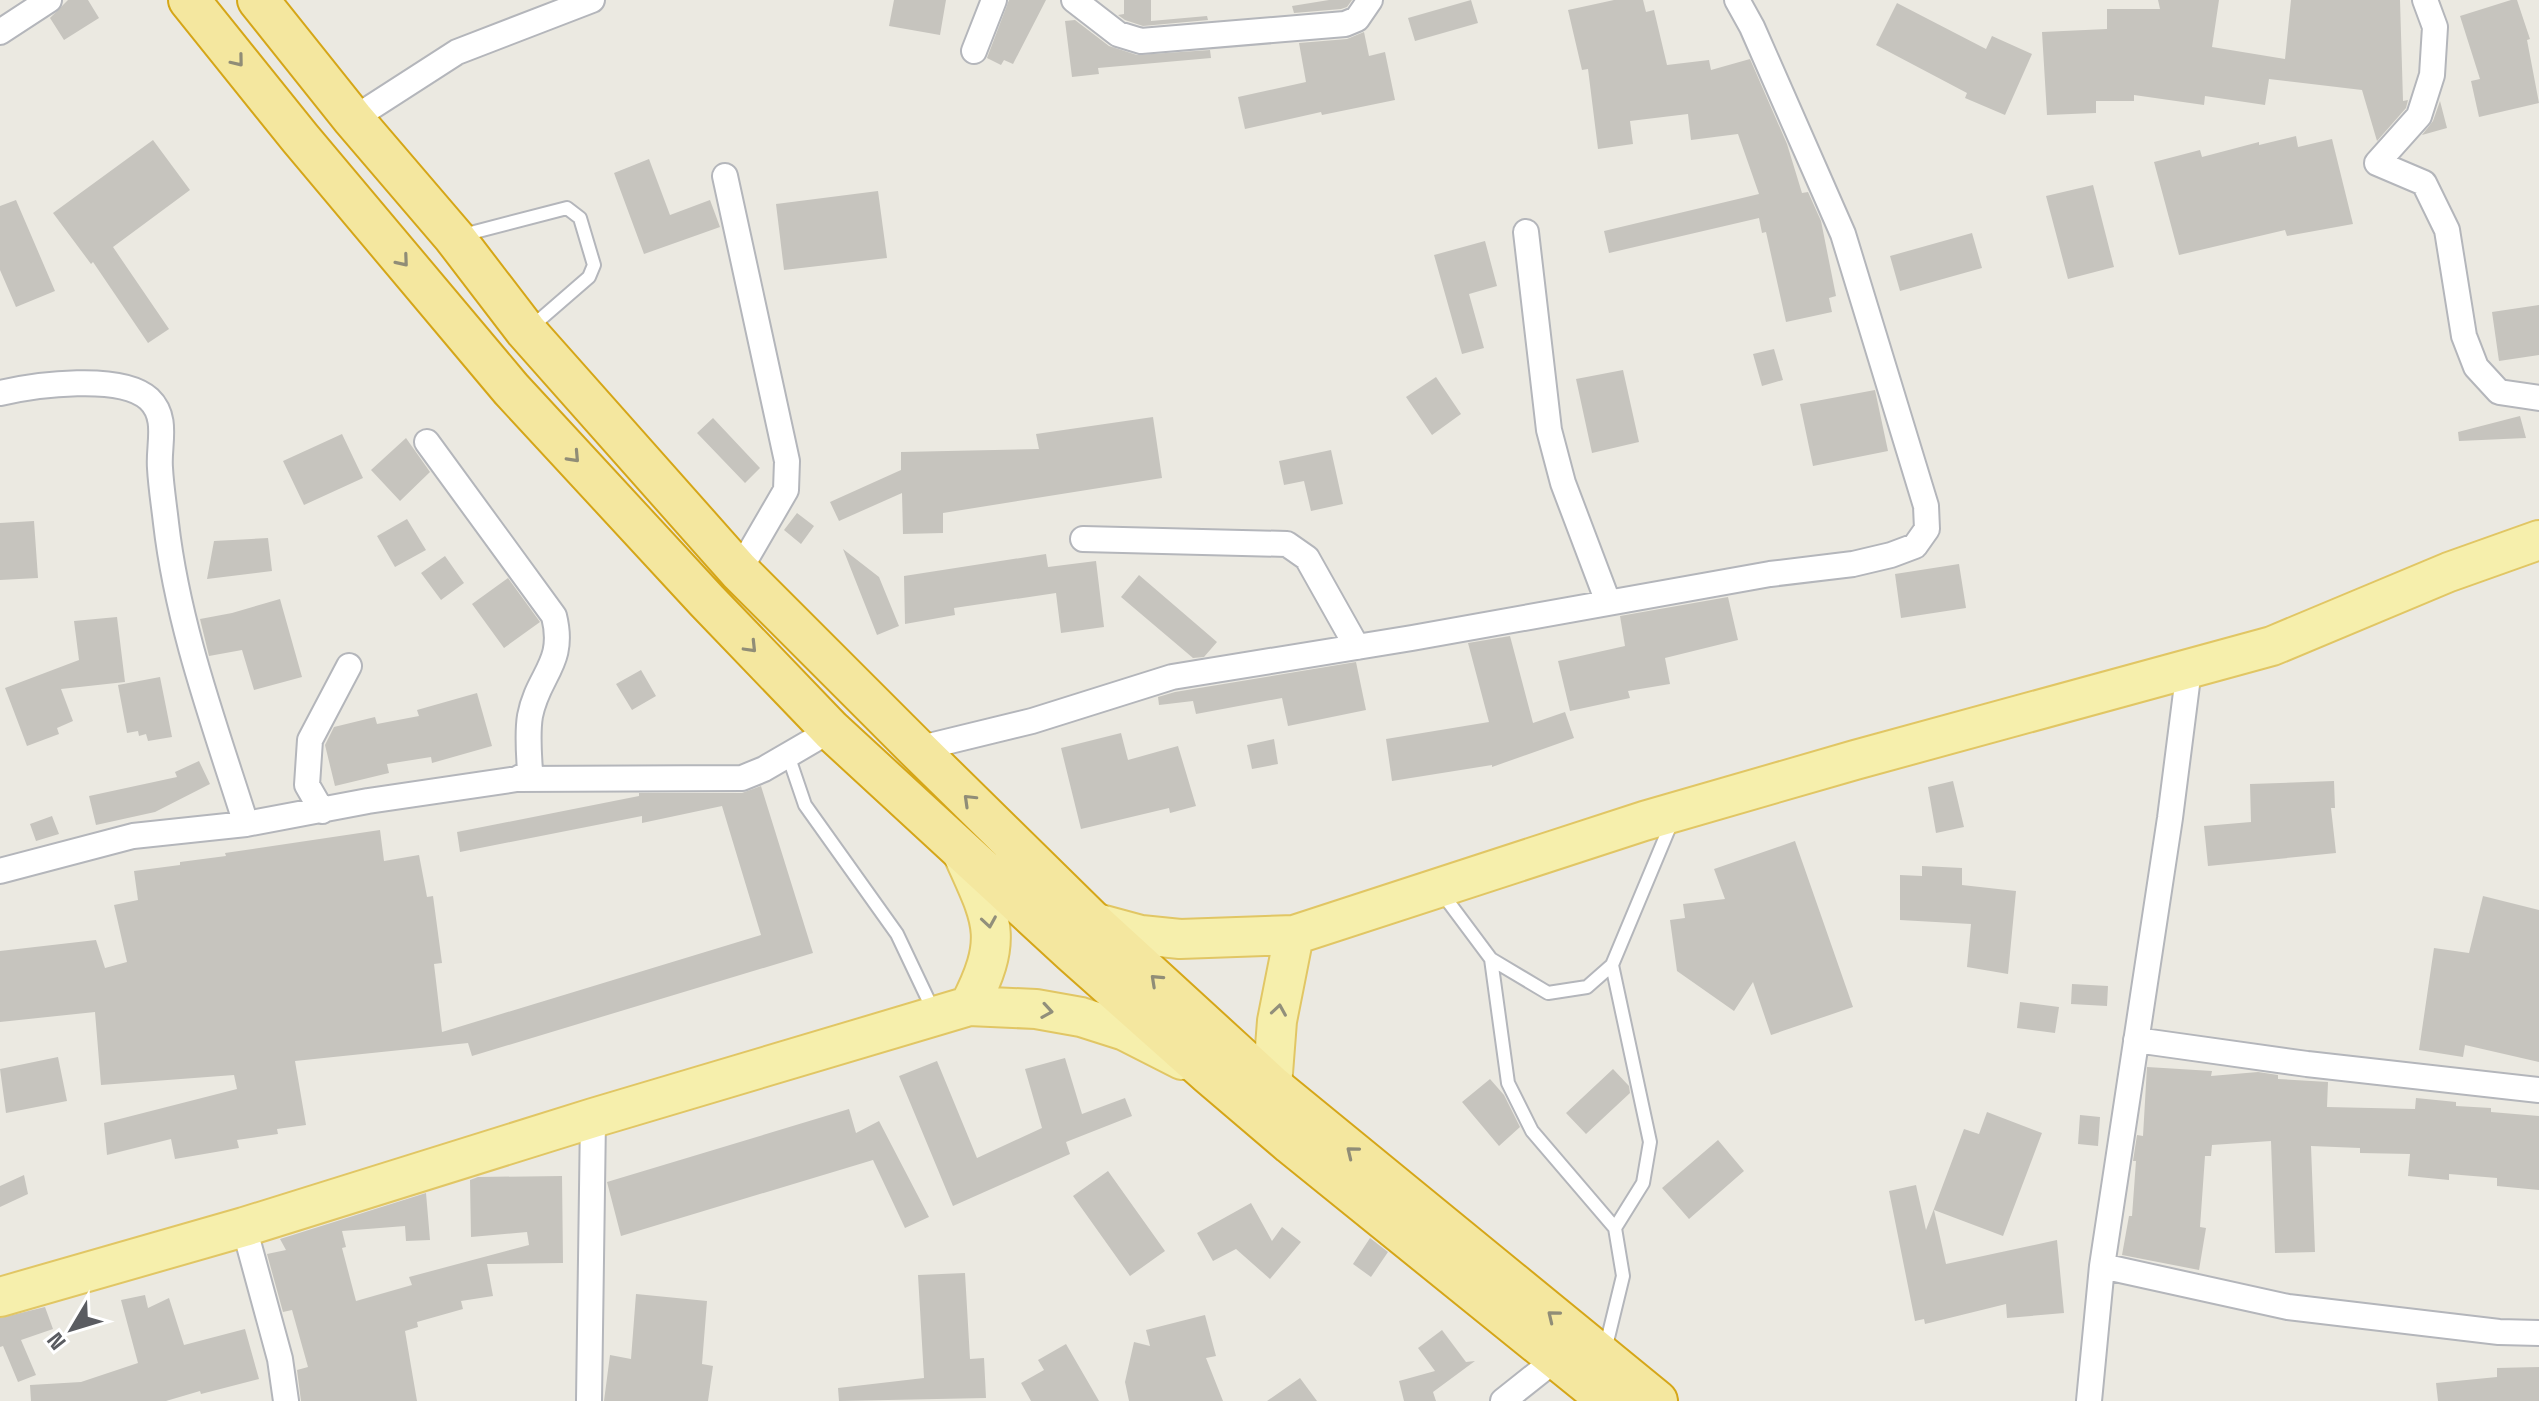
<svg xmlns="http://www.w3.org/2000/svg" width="2539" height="1401" font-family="'Space Grotesk',sans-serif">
	<rect width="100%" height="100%" fill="#ebe9e1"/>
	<!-- building -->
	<path fill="#c6c4be" d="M 68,0 L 88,0 L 99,18 L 64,40 L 50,18 Z
		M 894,0 L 946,0 L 940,35 L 889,26 Z
		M 1009,0 L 1046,0 L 1013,64 L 1004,60 L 1001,65 L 987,58 Z
		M 1124,0 L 1151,0 L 1151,21 L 1207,16 L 1208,20 L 1143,26 L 1125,20 L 1118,15 L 1124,14 Z
		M 1329,0 L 1352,0 L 1347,7 L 1341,9 L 1294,13 L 1292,6 Z
		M 1471,0 L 1478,23 L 1415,41 L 1408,18 Z
		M 1614,0 L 1643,0 L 1646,12 L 1654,10 L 1667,65 L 1709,60 L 1711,70 L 1750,59 L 1787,144 L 1802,193 L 1808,192 L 1821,221 L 1836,296 L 1829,298 L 1832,312 L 1786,322 L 1766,232 L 1762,233 L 1759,218 L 1609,253 L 1604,231 L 1759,194 L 1738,134 L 1691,140 L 1688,114 L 1630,121 L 1633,144 L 1598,149 L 1588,69 L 1582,70 L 1568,10 Z
		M 2158,0 L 2219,0 L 2212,47 L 2285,59 L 2291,0 L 2400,0 L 2403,101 L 2408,100 L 2406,108 L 2377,141 L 2362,90 L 2269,79 L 2265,105 L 2205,96 L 2204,105 L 2134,95 L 2134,101 L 2096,101 L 2096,113 L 2047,115 L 2042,32 L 2107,29 L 2107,9 L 2160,9 Z
		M 2511,0 L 2517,0 L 2530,39 L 2527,40 L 2539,103 L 2479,117 L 2471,81 L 2480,79 L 2460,16 Z
		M 1897,3 L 1986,49 L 1992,36 L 2032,54 L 2005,115 L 1965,98 L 1967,93 L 1876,45 Z
		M 1075,20 L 1109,46 L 1137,55 L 1210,50 L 1211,58 L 1098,68 L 1099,74 L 1072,77 L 1065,21 Z
		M 1364,32 L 1369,56 L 1385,52 L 1395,100 L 1322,115 L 1321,112 L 1245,129 L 1238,97 L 1306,82 L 1299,43 L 1347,39 Z
		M 2440,101 L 2447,128 L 2422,135 L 2433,121 Z
		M 2296,136 L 2298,147 L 2332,139 L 2353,224 L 2287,236 L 2285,230 L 2179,255 L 2154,162 L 2200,150 L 2202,157 L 2259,142 L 2259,145 Z
		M 153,140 L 190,190 L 113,247 L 169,329 L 148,343 L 93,262 L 91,264 L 53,213 Z
		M 649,159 L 670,215 L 710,200 L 720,227 L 644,254 L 614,173 Z
		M 2093,185 L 2114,267 L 2068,279 L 2046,196 Z
		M 878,191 L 887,258 L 784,270 L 776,204 Z
		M 16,200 L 55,291 L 16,307 L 0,270 L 0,206 Z
		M 1972,233 L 1982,268 L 1900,291 L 1890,256 Z
		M 1485,241 L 1497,286 L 1469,294 L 1484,348 L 1462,354 L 1434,255 Z
		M 2539,305 L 2539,355 L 2499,361 L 2492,312 Z
		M 1774,349 L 1783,380 L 1762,386 L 1753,354 Z
		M 1623,370 L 1639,442 L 1592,453 L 1576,379 Z
		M 1436,377 L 1461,414 L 1432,435 L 1406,397 Z
		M 1875,390 L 1888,451 L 1813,466 L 1800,404 Z
		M 2520,416 L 2526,438 L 2459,441 L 2458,432 Z
		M 1153,417 L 1162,478 L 943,513 L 943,533 L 903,534 L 902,493 L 839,521 L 830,502 L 901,470 L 901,452 L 1039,449 L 1036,434 Z
		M 713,418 L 760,468 L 745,483 L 697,433 Z
		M 342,434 L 363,478 L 304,505 L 283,461 Z
		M 406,438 L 430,472 L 400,501 L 371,470 Z
		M 1331,450 L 1343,504 L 1311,511 L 1304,481 L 1284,485 L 1279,461 Z
		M 797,513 L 814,526 L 801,544 L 784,530 Z
		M 407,519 L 426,550 L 395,567 L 377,536 Z
		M 34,521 L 38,578 L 0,580 L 0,523 Z
		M 268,538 L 272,571 L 207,579 L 214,541 Z
		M 843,549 L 879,577 L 899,626 L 877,635 Z
		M 1046,554 L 1048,567 L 1096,561 L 1104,627 L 1061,633 L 1056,593 L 954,608 L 955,615 L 905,624 L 904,576 Z
		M 445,556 L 464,583 L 441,600 L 421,573 Z
		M 1959,564 L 1966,608 L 1901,618 L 1895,574 Z
		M 1139,575 L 1217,642 L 1204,657 L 1193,658 L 1121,597 Z
		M 508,578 L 540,622 L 504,648 L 472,604 Z
		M 1728,597 L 1738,640 L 1665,658 L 1670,684 L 1628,691 L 1630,698 L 1570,711 L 1558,661 L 1625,646 L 1620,616 Z
		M 280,599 L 302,677 L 254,690 L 242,650 L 209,656 L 200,619 L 232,613 Z
		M 117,617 L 125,682 L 61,689 L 73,721 L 57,728 L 59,734 L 27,746 L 5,688 L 79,660 L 74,621 Z
		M 1510,636 L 1533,723 L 1565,712 L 1574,738 L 1492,767 L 1492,765 L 1392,781 L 1386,739 L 1489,722 L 1468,643 Z
		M 1356,662 L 1366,710 L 1288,726 L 1282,698 L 1196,714 L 1193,701 L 1159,705 L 1158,697 L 1175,692 Z
		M 641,670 L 656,696 L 632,710 L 616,684 Z
		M 160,677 L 172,737 L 148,741 L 146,734 L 139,736 L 138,731 L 127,733 L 118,685 Z
		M 477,693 L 492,746 L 432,763 L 431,757 L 387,764 L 389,773 L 335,786 L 325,745 L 334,727 L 375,717 L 377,724 L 419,716 L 417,710 Z
		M 1121,733 L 1128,760 L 1178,746 L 1196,806 L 1170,813 L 1169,808 L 1081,829 L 1061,748 Z
		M 1274,739 L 1278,764 L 1252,769 L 1247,745 Z
		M 199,761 L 210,784 L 155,812 L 96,825 L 89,796 L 177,777 L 175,772 Z
		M 1953,781 L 1964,827 L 1936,833 L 1928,787 Z
		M 2334,781 L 2335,808 L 2331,808 L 2336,853 L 2208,866 L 2204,826 L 2251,822 L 2250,784 Z
		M 761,786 L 813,953 L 472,1056 L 468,1043 L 295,1061 L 306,1125 L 277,1129 L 278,1134 L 237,1140 L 239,1148 L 175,1159 L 171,1139 L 107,1155 L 104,1123 L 237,1089 L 234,1075 L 101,1085 L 95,1012 L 0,1022 L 0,951 L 96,940 L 105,968 L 127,962 L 114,905 L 138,900 L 134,871 L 180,865 L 180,862 L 226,856 L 225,853 L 380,830 L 384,861 L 419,855 L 427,897 L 433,896 L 442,963 L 434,964 L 442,1032 L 761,935 L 722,806 L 642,823 L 642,816 L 460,852 L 457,832 L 639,796 L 639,793 L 742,793 Z
		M 52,816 L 59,834 L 36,841 L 30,824 Z
		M 1795,841 L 1853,1007 L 1771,1035 L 1753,982 L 1734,1011 L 1677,971 L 1670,920 L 1685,918 L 1683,904 L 1725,899 L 1714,869 Z
		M 1922,866 L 1962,868 L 1962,885 L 2016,891 L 2008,974 L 1967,967 L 1971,924 L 1900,920 L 1900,875 L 1922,876 Z
		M 2483,896 L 2539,910 L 2539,1062 L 2465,1045 L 2463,1057 L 2419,1050 L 2434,948 L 2469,953 Z
		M 2072,984 L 2108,986 L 2107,1006 L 2071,1004 Z
		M 2020,1002 L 2059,1007 L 2055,1033 L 2017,1028 Z
		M 58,1057 L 67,1101 L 6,1113 L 0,1069 Z
		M 1065,1058 L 1082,1114 L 1125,1098 L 1132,1116 L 1066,1142 L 1070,1154 L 953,1206 L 899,1076 L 937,1061 L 977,1158 L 1042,1128 L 1025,1069 Z
		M 2147,1067 L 2212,1071 L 2211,1076 L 2258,1072 L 2278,1075 L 2278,1079 L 2328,1082 L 2327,1107 L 2415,1109 L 2416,1098 L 2456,1102 L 2456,1106 L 2491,1108 L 2491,1112 L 2539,1116 L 2539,1190 L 2497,1186 L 2497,1178 L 2449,1174 L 2449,1180 L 2408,1176 L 2410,1154 L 2360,1153 L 2360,1148 L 2311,1146 L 2315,1252 L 2275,1253 L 2271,1141 L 2212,1145 L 2211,1156 L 2205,1156 L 2200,1227 L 2206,1228 L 2199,1270 L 2122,1255 L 2129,1216 L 2132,1216 L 2136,1161 L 2133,1161 L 2137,1135 L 2143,1136 Z
		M 1613,1069 L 1629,1086 L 1630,1093 L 1586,1134 L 1566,1113 Z
		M 1490,1079 L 1504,1095 L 1520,1127 L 1499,1146 L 1462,1102 Z
		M 849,1109 L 856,1133 L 879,1121 L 929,1217 L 905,1228 L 873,1160 L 621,1236 L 607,1182 Z
		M 1987,1112 L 2042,1133 L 2003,1236 L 1934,1210 L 1946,1264 L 2057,1240 L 2064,1313 L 2007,1318 L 2006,1304 L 1925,1324 L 1924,1319 L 1915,1321 L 1889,1191 L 1916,1185 L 1926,1230 L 1964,1129 L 1979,1134 Z
		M 2080,1115 L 2100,1117 L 2098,1146 L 2078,1144 Z
		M 1718,1140 L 1744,1171 L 1689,1219 L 1662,1188 Z
		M 1108,1171 L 1165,1251 L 1130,1276 L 1073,1196 Z
		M 24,1175 L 28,1194 L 0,1207 L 0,1186 Z
		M 562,1176 L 563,1263 L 487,1264 L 493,1296 L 461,1301 L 463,1309 L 417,1322 L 418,1327 L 405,1331 L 417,1401 L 301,1401 L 297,1370 L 308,1367 L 292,1310 L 283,1312 L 267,1254 L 286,1250 L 280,1239 L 426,1193 L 430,1240 L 406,1241 L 405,1226 L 342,1231 L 346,1247 L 342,1248 L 356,1301 L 412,1285 L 409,1277 L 529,1245 L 527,1232 L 471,1237 L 470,1180 L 478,1177 Z
		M 1251,1203 L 1272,1241 L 1282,1227 L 1301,1242 L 1270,1279 L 1236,1249 L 1213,1261 L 1197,1233 Z
		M 1370,1238 L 1388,1252 L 1371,1277 L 1353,1264 Z
		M 965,1273 L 970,1359 L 984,1358 L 986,1398 L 839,1401 L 838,1388 L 924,1378 L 918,1275 Z
		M 636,1294 L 707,1301 L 702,1364 L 713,1366 L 708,1401 L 604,1401 L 610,1355 L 631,1359 Z
		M 145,1295 L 148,1308 L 169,1298 L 184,1345 L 245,1329 L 259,1379 L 201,1394 L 200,1391 L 166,1401 L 31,1401 L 30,1385 L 81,1382 L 138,1363 L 121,1300 Z
		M 45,1307 L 53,1329 L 21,1340 L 36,1375 L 18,1382 L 3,1346 L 0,1347 L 0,1318 Z
		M 1205,1315 L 1216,1356 L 1206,1358 L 1223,1401 L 1129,1401 L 1125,1382 L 1134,1342 L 1150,1346 L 1146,1330 Z
		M 1442,1330 L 1466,1362 L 1475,1361 L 1433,1392 L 1436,1401 L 1404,1401 L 1399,1381 L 1435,1371 L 1418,1348 Z
		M 1066,1344 L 1099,1401 L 1031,1401 L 1021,1383 L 1044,1370 L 1038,1360 Z
		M 2539,1367 L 2539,1401 L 2438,1401 L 2436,1383 L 2497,1377 L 2497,1368 Z
		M 1300,1378 L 1317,1401 L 1267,1401 Z"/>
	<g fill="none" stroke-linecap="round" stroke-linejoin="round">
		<defs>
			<path id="service" d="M 463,235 L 567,208 L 580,218 L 594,265 L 589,277 L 529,329
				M 788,755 L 805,805 L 897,934 L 934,1012
				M 1441,892 L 1491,959 L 1548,993 L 1587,987 L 1612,965 L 1673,819
				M 1491,959 L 1508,1083 L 1532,1131 L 1615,1228 L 1623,1276 L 1605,1350
				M 1612,965 L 1650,1142 L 1643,1183 L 1615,1228"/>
			<path id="minor" d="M 1074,0 L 1118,34 L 1141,41 L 1345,24 L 1357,19 L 1370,0
				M 2425,0 L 2435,27 L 2432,75 L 2419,116 L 2377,163 L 2424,183 L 2447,230 L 2464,336 L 2476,367 L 2499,392 L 2539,398
				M 0,32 L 49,0
				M 974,51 L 994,0
				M 353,119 L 457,52 L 592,0
				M 725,176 L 787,461 L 786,490 L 739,571
				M 1526,232 L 1549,430 L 1563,483 L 1608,602
				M 0,393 C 35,385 121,373 149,399 C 169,418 158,445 160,468 C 161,487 164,505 166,523 C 178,627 215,726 246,824
				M 427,442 L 554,616 C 566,664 538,674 530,716 C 527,734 529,753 530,772 L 517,779
				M 1083,539 L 1287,544 L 1307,558 L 1357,647
				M 917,749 L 1032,721 L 1172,677 L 1412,638 L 1770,574 L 1853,564 L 1891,555 L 1915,546 L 1927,529 L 1926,506 L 1843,234 L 1752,27 L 1737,0
				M 322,811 L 307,785 L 310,740 L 349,666
				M 0,871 L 133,836 L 246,824 L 368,801 L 517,779 L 742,778 L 764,769 L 831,730
				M 2136,1040 L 2307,1064 L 2539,1090
				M 244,1227 L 280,1359 L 286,1401
				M 2102,1266 L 2288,1307 L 2499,1332 L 2539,1333
				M 589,1401 L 593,1118
				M 1503,1401 L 1557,1358
				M 2089,1401 L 2102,1266 L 2170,818 L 2189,669"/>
			<path id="primary" d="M 961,850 C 991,918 1006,935 969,1006
				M 1093,922 L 1141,935 L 1180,939 L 1294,935 L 1644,821 L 1855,760 L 2272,646 L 2449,572 L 2539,540
				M 1272,1086 L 1277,1021 L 1294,935
				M 0,1297 L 244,1227 L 593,1118 L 969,1006 L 1036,1009 L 1081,1017 L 1125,1031 L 1182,1060"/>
			<path id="trunk" d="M 189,0 L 300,138 L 511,389 L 707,601 L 831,730 L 1073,953 L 1209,1074 L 1291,1144 L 1609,1401
				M 258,0 L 353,119 L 454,237 L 526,331 L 739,571 L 917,749 L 1093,922 L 1272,1086 L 1657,1401"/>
		</defs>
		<!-- service casing -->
		<use href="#service" stroke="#b4b6bb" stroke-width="16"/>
		<!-- minor casing -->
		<use href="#minor" stroke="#b4b6bb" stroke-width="28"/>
		<!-- primary casing -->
		<use href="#primary" stroke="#e1c664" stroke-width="42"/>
		<!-- trunk casing -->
		<use href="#trunk" stroke="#d5a618" stroke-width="44"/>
		<!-- service -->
		<use href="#service" stroke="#fff" stroke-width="12"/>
		<!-- minor -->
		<use href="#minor" stroke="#fff" stroke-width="24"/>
		<!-- primary -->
		<use href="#primary" stroke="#f6efac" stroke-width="38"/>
		<!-- trunk -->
		<use href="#trunk" stroke="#f4e79f" stroke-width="40"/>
	</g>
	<!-- one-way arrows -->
	<defs><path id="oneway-chevron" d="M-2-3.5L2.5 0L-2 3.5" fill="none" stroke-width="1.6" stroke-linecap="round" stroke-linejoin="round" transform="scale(2)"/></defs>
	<g stroke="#908d77">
		<use href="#oneway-chevron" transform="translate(238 61) rotate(51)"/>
		<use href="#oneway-chevron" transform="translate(403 261) rotate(50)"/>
		<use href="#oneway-chevron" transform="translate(574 457) rotate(47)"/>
		<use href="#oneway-chevron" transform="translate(751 647) rotate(46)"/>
		<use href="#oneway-chevron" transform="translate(969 800) rotate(-136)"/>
		<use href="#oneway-chevron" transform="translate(1156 980) rotate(-137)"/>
		<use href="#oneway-chevron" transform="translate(1352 1152) rotate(-141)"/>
		<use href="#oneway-chevron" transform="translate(1553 1316) rotate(-141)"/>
	</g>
	<g stroke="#918f7b">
		<use href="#oneway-chevron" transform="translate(989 922) rotate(81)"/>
		<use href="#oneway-chevron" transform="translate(1279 1010) rotate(-81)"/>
		<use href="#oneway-chevron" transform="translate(1047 1011) rotate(9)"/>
	</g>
	<!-- north arrow -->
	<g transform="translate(72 1329) rotate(232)" stroke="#ffffff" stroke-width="6" paint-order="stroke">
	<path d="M0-6L14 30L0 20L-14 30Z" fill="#5a5c61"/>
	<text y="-12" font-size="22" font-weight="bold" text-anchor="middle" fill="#5a5c61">N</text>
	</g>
</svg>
